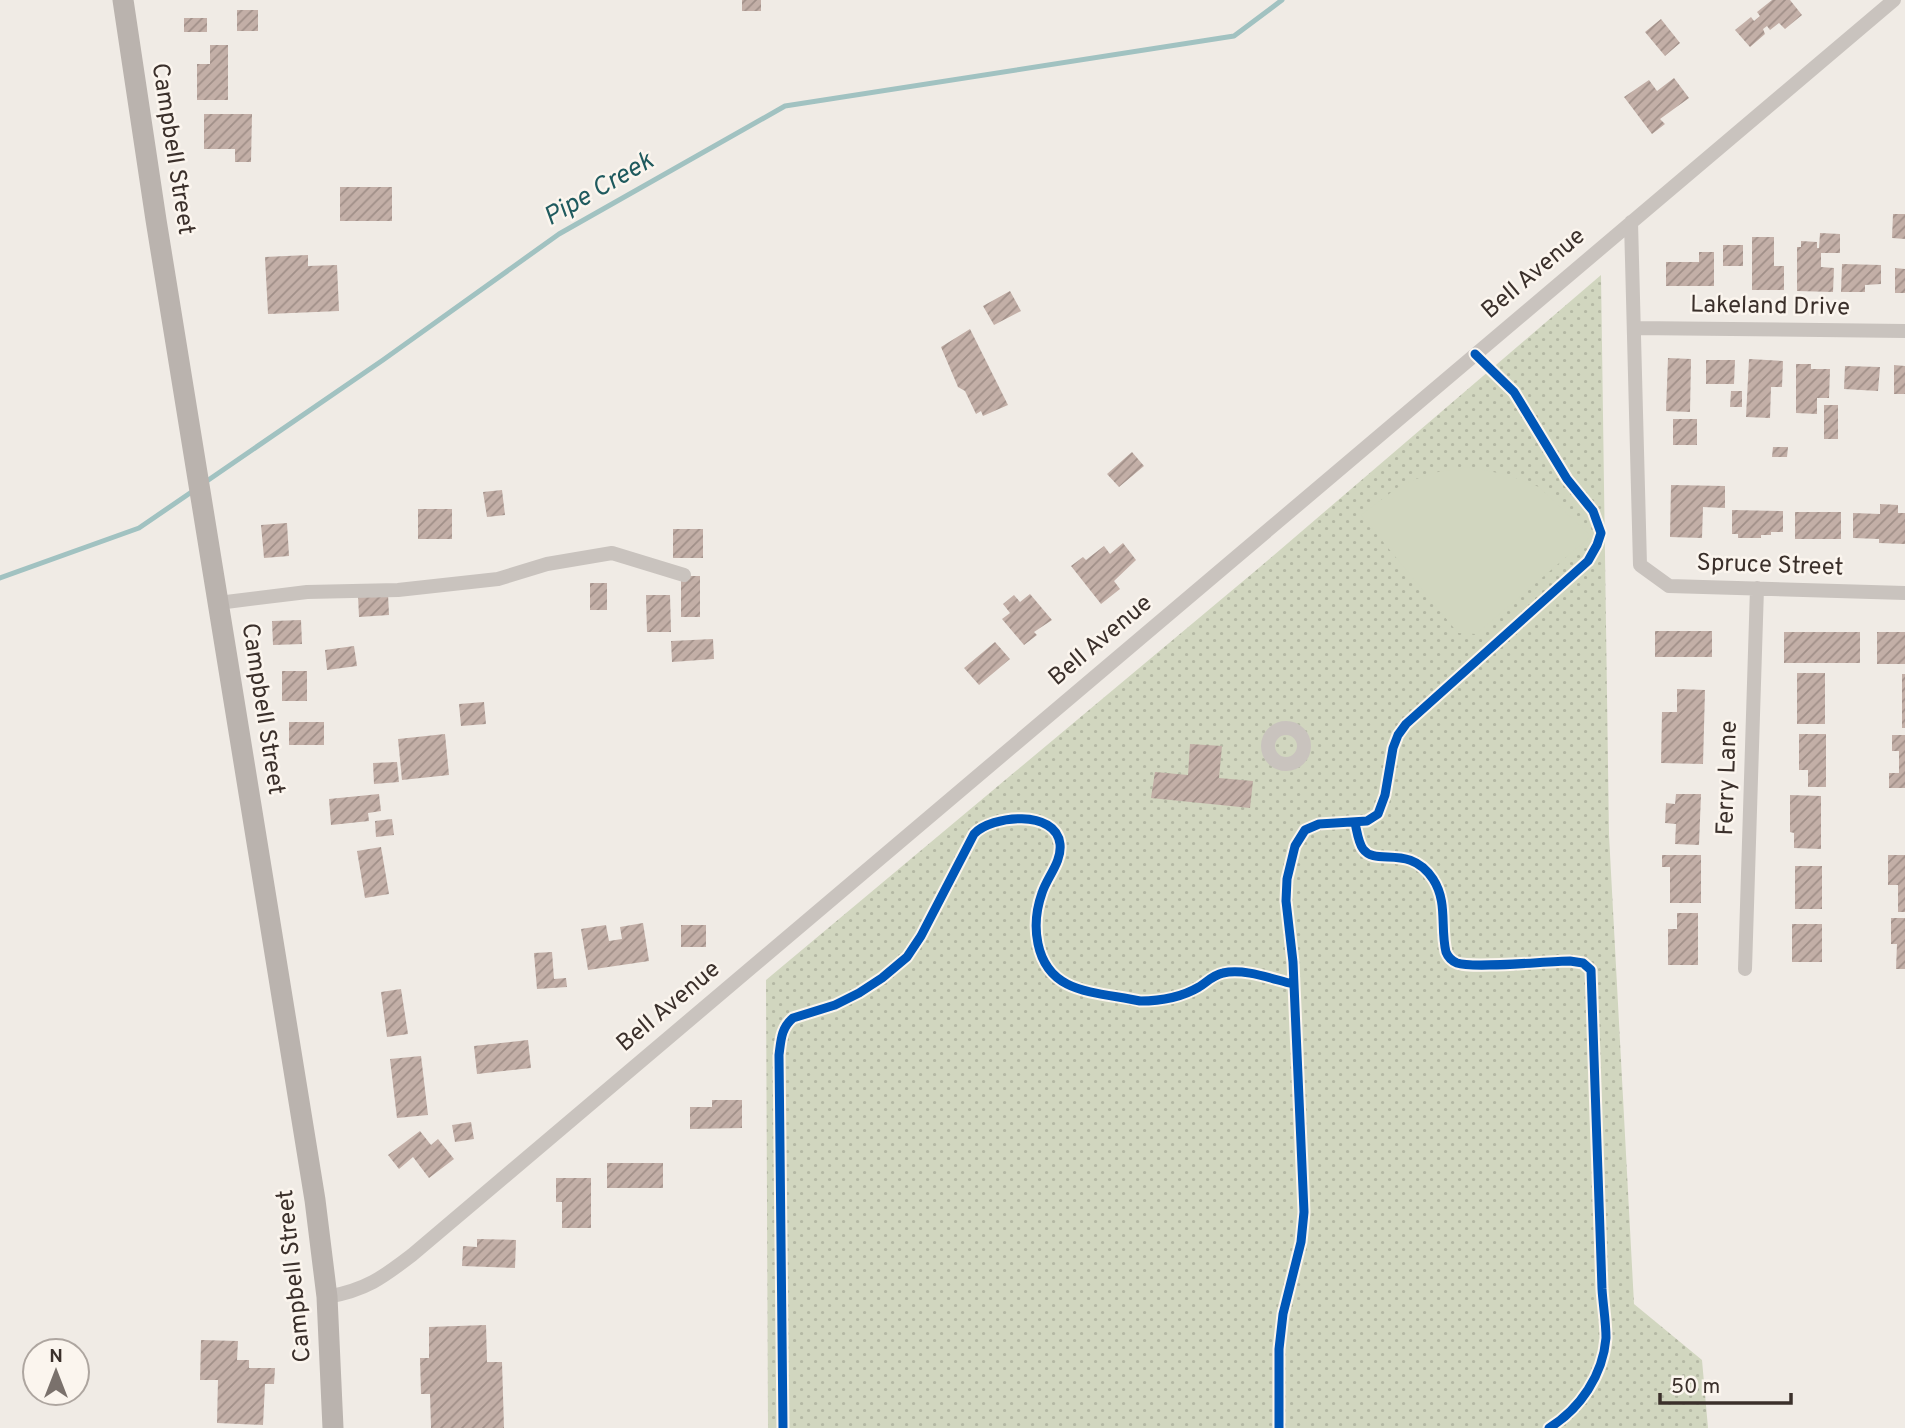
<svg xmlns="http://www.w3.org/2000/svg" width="1905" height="1428" font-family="Overpass,sans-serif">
	<defs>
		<pattern id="park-dots" width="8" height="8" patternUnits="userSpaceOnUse" patternTransform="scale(1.75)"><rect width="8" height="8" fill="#d1d6bf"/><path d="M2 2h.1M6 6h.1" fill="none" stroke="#b4b8a4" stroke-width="1.8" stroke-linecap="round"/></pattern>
		<pattern id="building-hatch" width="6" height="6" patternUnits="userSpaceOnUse" patternTransform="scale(1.75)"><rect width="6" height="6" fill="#c3afa7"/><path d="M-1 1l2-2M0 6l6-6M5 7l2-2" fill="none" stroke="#a08f88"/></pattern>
	</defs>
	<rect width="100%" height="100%" fill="#f0ebe5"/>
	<!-- park -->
	<path fill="url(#park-dots)" d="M 1601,275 L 1609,835 L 1634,1304 L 1702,1360 L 1708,1428 L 768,1428 L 766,980 L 1260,567 Z"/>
	<!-- pitch -->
	<path fill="#d1d6bf" d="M 1468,467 L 1508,475 L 1539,487 L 1591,536 L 1476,634 L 1458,633 L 1361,515 L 1401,485 L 1432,473 Z"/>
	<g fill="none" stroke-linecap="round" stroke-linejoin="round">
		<!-- stream -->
		<path stroke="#a1c2c1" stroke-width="5" d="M 204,483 L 383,360 L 559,234 L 785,106 L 1234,36 L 1282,0
			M 0,578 L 139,528 L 193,491"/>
	</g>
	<!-- building -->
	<path fill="url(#building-hatch)" d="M 742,0 L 761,0 L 761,11 L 742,11 Z
		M 1772,0 L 1790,0 L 1802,15 L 1785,29 L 1779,23 L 1770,30 L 1767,26 L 1763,29 L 1765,34 L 1750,47 L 1735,30 L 1751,17 L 1754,21 L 1760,16 L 1757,12 Z
		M 237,10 L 258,10 L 258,31 L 237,31 Z
		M 184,18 L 207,18 L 207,32 L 184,32 Z
		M 1661,19 L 1680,43 L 1665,56 L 1645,32 Z
		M 210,45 L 228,45 L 228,100 L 197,100 L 197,64 L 210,64 Z
		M 1674,78 L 1689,98 L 1660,119 L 1665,124 L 1652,134 L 1624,97 L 1649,80 L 1657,91 Z
		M 204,114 L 252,114 L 251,162 L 235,162 L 235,149 L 204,149 Z
		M 340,187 L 392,187 L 392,221 L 340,221 Z
		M 1893,214 L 1905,214 L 1905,239 L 1892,238 Z
		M 1820,233 L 1840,234 L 1840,253 L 1821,253 L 1821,267 L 1834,268 L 1833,292 L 1797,291 L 1797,247 L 1801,247 L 1801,241 L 1817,242 L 1817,248 L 1819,248 Z
		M 1752,237 L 1774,237 L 1774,266 L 1784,266 L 1784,290 L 1752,290 Z
		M 1723,245 L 1743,245 L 1743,266 L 1723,266 Z
		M 1699,252 L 1714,252 L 1714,286 L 1666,286 L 1666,262 L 1699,262 Z
		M 308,255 L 308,266 L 337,265 L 339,311 L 268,314 L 265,257 Z
		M 1842,264 L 1881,265 L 1881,284 L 1865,285 L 1865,292 L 1841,292 Z
		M 1895,268 L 1905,269 L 1905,293 L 1895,293 Z
		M 1010,291 L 1021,311 L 994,325 L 983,306 Z
		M 970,329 L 1008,405 L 983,416 L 981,411 L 976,414 L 965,391 L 958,387 L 941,347 Z
		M 1668,358 L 1691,359 L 1690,412 L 1666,411 Z
		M 1749,359 L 1783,361 L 1782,387 L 1771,387 L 1770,418 L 1746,417 Z
		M 1706,360 L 1735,360 L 1734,384 L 1706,384 Z
		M 1796,364 L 1811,364 L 1811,369 L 1830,369 L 1829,398 L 1817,398 L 1817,414 L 1796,413 Z
		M 1894,365 L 1905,366 L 1905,394 L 1894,394 Z
		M 1845,366 L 1880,367 L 1878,391 L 1844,389 Z
		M 1731,391 L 1742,391 L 1742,407 L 1730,407 Z
		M 1824,405 L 1838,405 L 1838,439 L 1824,439 Z
		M 1673,419 L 1697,419 L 1697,445 L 1673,445 Z
		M 1773,447 L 1788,447 L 1787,457 L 1772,457 Z
		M 1132,452 L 1144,466 L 1119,487 L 1107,474 Z
		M 1671,485 L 1725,486 L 1725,508 L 1703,507 L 1702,538 L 1670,537 Z
		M 502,490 L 505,515 L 487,517 L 483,492 Z
		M 1880,504 L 1898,505 L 1898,513 L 1905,513 L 1905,544 L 1879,543 L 1879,539 L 1853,538 L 1853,513 L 1880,514 Z
		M 418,509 L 452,509 L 452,539 L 418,539 Z
		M 1732,510 L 1783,511 L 1783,532 L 1771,532 L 1771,535 L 1761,535 L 1761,538 L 1738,538 L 1738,534 L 1732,534 Z
		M 1795,512 L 1841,512 L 1841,539 L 1795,539 Z
		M 287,523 L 289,556 L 264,558 L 261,525 Z
		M 673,529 L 703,529 L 703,558 L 673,558 Z
		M 1123,543 L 1136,560 L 1114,581 L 1120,589 L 1101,604 L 1071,566 L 1083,557 L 1086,560 L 1104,546 L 1110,554 Z
		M 681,576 L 700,576 L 700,617 L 681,617 Z
		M 590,583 L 607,583 L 607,610 L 590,610 Z
		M 388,594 L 389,615 L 359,617 L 358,595 Z
		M 1030,594 L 1052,620 L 1034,632 L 1037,635 L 1024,645 L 1002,619 L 1010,613 L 1003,604 L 1014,595 L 1020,602 Z
		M 646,595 L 670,595 L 671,632 L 647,632 Z
		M 301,620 L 302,644 L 273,645 L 272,621 Z
		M 1655,631 L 1712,631 L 1712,657 L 1655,657 Z
		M 1784,632 L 1860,632 L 1860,663 L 1784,663 Z
		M 1877,632 L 1905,632 L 1905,664 L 1877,664 Z
		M 713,639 L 714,659 L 672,662 L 671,641 Z
		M 995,642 L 1010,659 L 979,685 L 964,668 Z
		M 354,646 L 357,666 L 327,670 L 325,650 Z
		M 282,671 L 307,671 L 307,701 L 282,701 Z
		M 1797,673 L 1825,673 L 1825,724 L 1797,724 Z
		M 1902,674 L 1905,674 L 1905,728 L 1902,728 Z
		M 1677,689 L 1705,690 L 1703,764 L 1661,763 L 1662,712 L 1677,712 Z
		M 484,702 L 486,724 L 461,726 L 459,704 Z
		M 289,722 L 324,722 L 324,745 L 289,745 Z
		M 445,734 L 449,775 L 402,780 L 398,739 Z
		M 1799,734 L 1826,734 L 1826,787 L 1808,787 L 1808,770 L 1799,770 Z
		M 1892,735 L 1905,735 L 1905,788 L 1889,788 L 1889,773 L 1899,773 L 1899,751 L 1892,751 Z
		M 1190,744 L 1222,746 L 1219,778 L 1253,781 L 1250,808 L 1151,798 L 1155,772 L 1188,775 Z
		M 397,762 L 399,782 L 374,784 L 373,763 Z
		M 379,794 L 381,811 L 368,813 L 369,821 L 331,825 L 329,799 Z
		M 1676,794 L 1701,794 L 1699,845 L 1675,844 L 1676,824 L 1665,823 L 1666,803 L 1675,804 Z
		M 1790,795 L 1821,796 L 1821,849 L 1794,848 L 1794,833 L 1790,832 Z
		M 392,819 L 394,835 L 376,837 L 375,821 Z
		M 381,847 L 389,894 L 365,898 L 357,851 Z
		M 1662,855 L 1701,855 L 1701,903 L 1670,903 L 1670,867 L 1662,867 Z
		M 1888,855 L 1905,855 L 1905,912 L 1898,912 L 1898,885 L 1888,885 Z
		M 1795,866 L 1822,866 L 1822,909 L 1795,909 Z
		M 1677,913 L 1698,913 L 1698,965 L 1668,965 L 1668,929 L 1677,929 Z
		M 1891,918 L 1905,918 L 1905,969 L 1896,969 L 1897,944 L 1891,944 Z
		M 643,923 L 649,961 L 588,970 L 581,929 L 606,925 L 609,941 L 622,939 L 620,927 Z
		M 1792,924 L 1822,924 L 1822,962 L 1792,962 Z
		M 681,925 L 706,925 L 706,947 L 681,947 Z
		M 552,952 L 554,979 L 566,978 L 567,987 L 537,989 L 534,953 Z
		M 401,989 L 408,1034 L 387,1037 L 381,992 Z
		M 528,1040 L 531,1068 L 477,1074 L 474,1046 Z
		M 421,1056 L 428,1115 L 397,1118 L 390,1059 Z
		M 712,1100 L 742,1100 L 742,1128 L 690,1129 L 690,1107 L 712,1107 Z
		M 471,1122 L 474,1139 L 455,1142 L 452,1125 Z
		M 420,1131 L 431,1145 L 438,1139 L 454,1159 L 429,1178 L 413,1157 L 399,1169 L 388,1155 Z
		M 607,1163 L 663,1163 L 663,1188 L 607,1188 Z
		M 556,1178 L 591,1178 L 591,1228 L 562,1228 L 562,1202 L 556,1202 Z
		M 477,1239 L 516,1240 L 515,1268 L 462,1266 L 463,1246 L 477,1247 Z
		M 486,1325 L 487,1362 L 502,1362 L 504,1428 L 431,1428 L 430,1394 L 421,1394 L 420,1358 L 429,1358 L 429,1327 Z
		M 201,1340 L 238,1341 L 237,1360 L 249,1360 L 249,1368 L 275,1368 L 274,1384 L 265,1384 L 263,1425 L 217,1423 L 218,1380 L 200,1380 Z"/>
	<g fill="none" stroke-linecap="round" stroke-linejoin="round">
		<!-- street -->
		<path stroke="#c9c3be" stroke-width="14" d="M 1631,222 L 1640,565 L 1669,586 L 1905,593
			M 1634,328 L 1905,331
			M 218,603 L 307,592 L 398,590 L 498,579 L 547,564 L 612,553 L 684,575
			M1268 746a18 18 0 1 1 36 0a18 18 0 1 1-36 0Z
			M 1745,969 L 1757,588
			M 327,1297 C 366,1290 382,1278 412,1255 L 1894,0"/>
		<!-- secondary -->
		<path stroke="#bab3ae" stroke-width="21" d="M 123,0 L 156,220 L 315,1200 L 327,1297 L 333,1428"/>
		<defs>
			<path id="cycleway" d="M 1355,823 C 1357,831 1358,842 1363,849 C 1376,867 1409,843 1433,879 C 1448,902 1440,927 1446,952 C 1448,957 1452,961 1457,963 C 1474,969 1547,961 1570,961 L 1583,963 L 1591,970 L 1602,1289 C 1603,1305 1606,1322 1606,1338 C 1603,1375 1580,1409 1549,1428
				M 783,1428 L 779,1055 C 781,1040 781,1028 793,1018 L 835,1005 L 859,993 L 882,978 L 907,957 L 921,936 L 974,834 C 991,815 1056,809 1060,844 C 1062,862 1047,877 1042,893 C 1031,924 1034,967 1067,984 C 1086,994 1119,996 1140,1001 C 1160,1001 1182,997 1199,987 C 1207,982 1213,975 1223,973 C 1244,968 1272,979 1293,984
				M 1279,1428 L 1279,1349 L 1283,1314 L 1301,1242 L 1304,1212 L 1293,962 L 1286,901 L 1287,879 L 1295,846 L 1305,830 L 1319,824 L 1367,821 L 1378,814 L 1385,795 L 1393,748 L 1398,735 L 1406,724 L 1588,561 L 1597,545 L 1601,533 L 1593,511 L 1567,479 L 1514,392 L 1475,354"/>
		</defs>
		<!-- cycleway casing -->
		<use href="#cycleway" stroke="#fbf5ee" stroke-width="13"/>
		<!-- cycleway -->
		<use href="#cycleway" stroke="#0057b8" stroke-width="9"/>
	</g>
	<g text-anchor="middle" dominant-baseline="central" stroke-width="5" stroke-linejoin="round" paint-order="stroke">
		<!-- street labels -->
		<g font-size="24" fill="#3b302b" stroke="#fbf5ee">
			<text transform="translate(172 149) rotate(81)">Campbell Street</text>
			<text transform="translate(1534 274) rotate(-40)">Bell Avenue</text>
			<text transform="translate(1770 307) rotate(1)">Lakeland Drive</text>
			<text transform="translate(1770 566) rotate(2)">Spruce Street</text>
			<text transform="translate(1101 641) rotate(-40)">Bell Avenue</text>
			<text transform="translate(262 709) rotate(81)">Campbell Street</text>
			<text transform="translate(1728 778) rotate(-88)">Ferry Lane</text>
			<text transform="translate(669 1007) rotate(-40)">Bell Avenue</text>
			<text transform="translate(295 1276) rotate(-96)">Campbell Street</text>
		</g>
		<!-- water labels -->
		<g font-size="26" font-style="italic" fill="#1f5a5e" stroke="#fbf5ee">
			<text transform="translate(599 190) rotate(-30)">Pipe Creek</text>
		</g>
	</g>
	<!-- north arrow -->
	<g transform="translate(56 1372)"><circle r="33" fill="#fbf5ee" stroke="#aea6a0" stroke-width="2"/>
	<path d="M0-5L12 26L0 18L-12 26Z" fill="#7a716c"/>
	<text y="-10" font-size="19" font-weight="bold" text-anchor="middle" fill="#3b302b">N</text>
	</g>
	<!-- scale -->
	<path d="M1660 1393v10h131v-10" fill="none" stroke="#3b302b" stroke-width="3.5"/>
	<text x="1671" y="1393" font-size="21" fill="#3b302b" stroke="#fbf5ee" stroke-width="5" paint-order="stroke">50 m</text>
</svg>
